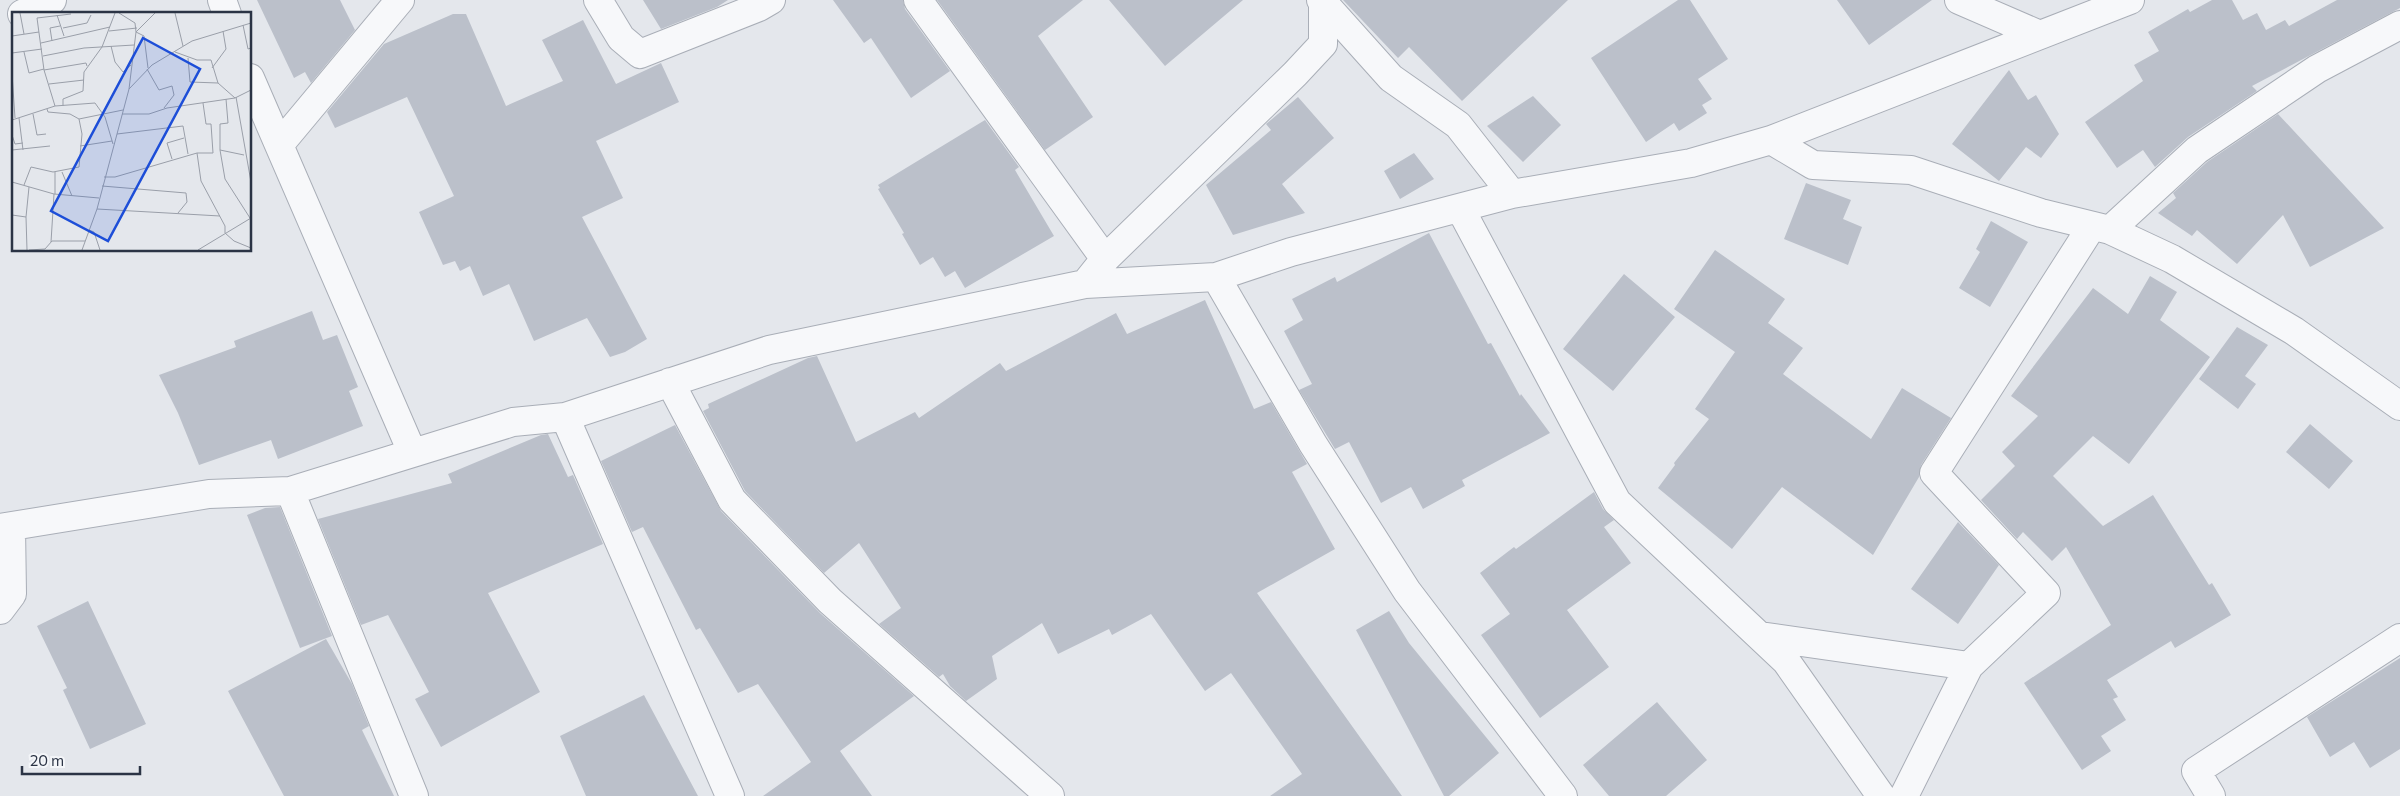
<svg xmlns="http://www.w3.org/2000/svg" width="2400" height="796" font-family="Commissioner,sans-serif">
	<rect width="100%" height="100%" fill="#e4e7ec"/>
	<!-- building -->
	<path fill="#bbc0ca" d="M 257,0 L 340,0 L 355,30 L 311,83 L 305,72 L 294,78 Z
		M 643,0 L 728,0 L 717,7 L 661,29 Z
		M 833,0 L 903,0 L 905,9 L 950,71 L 911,98 L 871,38 L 864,43 Z
		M 937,0 L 1083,0 L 1038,36 L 1093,117 L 1045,150 Z
		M 1109,0 L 1243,0 L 1165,66 Z
		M 1343,0 L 1568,0 L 1462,101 L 1409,47 L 1398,58 Z
		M 1678,0 L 1690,0 L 1728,59 L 1698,79 L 1712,99 L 1702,105 L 1707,113 L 1679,131 L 1674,123 L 1646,142 L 1591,58 Z
		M 1837,0 L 1932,0 L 1869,45 Z
		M 2212,0 L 2232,0 L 2243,20 L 2257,13 L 2266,30 L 2285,20 L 2289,26 L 2337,0 L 2400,0 L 2400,8 L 2252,86 L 2257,91 L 2188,137 L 2155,167 L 2143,150 L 2117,168 L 2085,122 L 2143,81 L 2134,65 L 2159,51 L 2148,32 L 2188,9 L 2190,12 Z
		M 453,14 L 466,14 L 506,106 L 563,81 L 542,40 L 583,20 L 616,84 L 661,63 L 679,102 L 596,141 L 623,198 L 582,217 L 647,339 L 625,352 L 610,357 L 587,318 L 534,341 L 509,284 L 483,296 L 470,266 L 460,271 L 455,261 L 443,265 L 419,212 L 454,196 L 407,97 L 335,128 L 327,112 L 384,44 Z
		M 2009,70 L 2028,100 L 2036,95 L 2059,134 L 2041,158 L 2026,147 L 1999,181 L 1952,144 Z
		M 1533,96 L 1561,125 L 1523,162 L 1487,126 Z
		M 1298,97 L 1334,138 L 1282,184 L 1305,213 L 1233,235 L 1206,185 L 1271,130 L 1266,124 Z
		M 2278,114 L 2384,228 L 2310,267 L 2283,215 L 2237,264 L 2197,230 L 2192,236 L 2158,213 L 2176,198 L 2173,193 L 2207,162 Z
		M 985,120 L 1019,167 L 1015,170 L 1054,236 L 965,288 L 955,271 L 945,277 L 933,257 L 920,265 L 902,234 L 904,233 L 878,189 L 880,188 L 878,185 Z
		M 1414,153 L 1434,179 L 1400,199 L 1384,171 Z
		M 1806,183 L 1851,200 L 1843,219 L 1862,227 L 1848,265 L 1784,239 Z
		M 1991,221 L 2028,242 L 1990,307 L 1959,288 L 1980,252 L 1976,249 Z
		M 1429,233 L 1488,344 L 1491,343 L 1520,396 L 1521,394 L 1550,433 L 1462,480 L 1465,486 L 1423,509 L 1411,487 L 1381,503 L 1349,442 L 1335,449 L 1299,390 L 1312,384 L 1284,331 L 1303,320 L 1292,299 L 1335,277 L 1337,282 Z
		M 1715,250 L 1785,299 L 1768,323 L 1803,348 L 1783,374 L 1871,439 L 1902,388 L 1951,418 L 1921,465 L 1919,477 L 1873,555 L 1782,487 L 1732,549 L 1658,488 L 1675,465 L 1674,463 L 1709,419 L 1695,409 L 1735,352 L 1674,309 Z
		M 1624,274 L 1675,317 L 1613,391 L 1563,349 Z
		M 2150,276 L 2177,292 L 2160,320 L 2210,357 L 2129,464 L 2093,436 L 2053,476 L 2103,526 L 2153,495 L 2209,585 L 2212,583 L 2231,615 L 2175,648 L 2171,641 L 2107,680 L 2118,697 L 2113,699 L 2126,720 L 2101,736 L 2111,751 L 2082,770 L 2024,683 L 2111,625 L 2066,547 L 2052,561 L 2023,532 L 2017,539 L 1981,500 L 2015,466 L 2002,452 L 2038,416 L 2011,396 L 2093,288 L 2128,314 Z
		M 1205,300 L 1254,409 L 1271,402 L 1307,464 L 1292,472 L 1335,549 L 1257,593 L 1402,796 L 1270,796 L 1302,774 L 1231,673 L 1205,691 L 1151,614 L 1112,635 L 1109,629 L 1058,654 L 1042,623 L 992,656 L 997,679 L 966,701 L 950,686 L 943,674 L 939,677 L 879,624 L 901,608 L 859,543 L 824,573 L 745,491 L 703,411 L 709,408 L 708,404 L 808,358 L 817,356 L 856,442 L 915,412 L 919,418 L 1000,363 L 1006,371 L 1116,313 L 1127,334 Z
		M 312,311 L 323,340 L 337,335 L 358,387 L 349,391 L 363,426 L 278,459 L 271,440 L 199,465 L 178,413 L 159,375 L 236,347 L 234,341 Z
		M 2237,327 L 2268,345 L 2245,376 L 2256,384 L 2238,409 L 2199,379 Z
		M 2310,424 L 2353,461 L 2329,489 L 2286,452 Z
		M 675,425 L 721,511 L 820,613 L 914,696 L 840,751 L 872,796 L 763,796 L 811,762 L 758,684 L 738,693 L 700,628 L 696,630 L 643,527 L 632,532 L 601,461 Z
		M 548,434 L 568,477 L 573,475 L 603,544 L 488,593 L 540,692 L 441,747 L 415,699 L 429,692 L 388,615 L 361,625 L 318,519 L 452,483 L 448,474 L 541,435 Z
		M 1594,492 L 1603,509 L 1614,520 L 1604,527 L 1631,563 L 1567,610 L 1609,667 L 1540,718 L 1481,635 L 1510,614 L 1480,573 L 1514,547 L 1516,549 Z
		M 280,507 L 332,636 L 300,648 L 247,515 L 265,508 Z
		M 1958,522 L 1999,565 L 1958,624 L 1911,589 Z
		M 88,601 L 146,724 L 90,749 L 63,690 L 67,688 L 37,626 Z
		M 1389,611 L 1409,643 L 1499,753 L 1449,796 L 1444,796 L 1356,630 Z
		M 326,639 L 352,684 L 369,726 L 362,730 L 394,796 L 284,796 L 228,691 Z
		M 2400,658 L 2400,749 L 2370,768 L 2354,742 L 2330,757 L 2307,717 Z
		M 644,695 L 698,796 L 586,796 L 560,736 Z
		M 1657,702 L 1707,760 L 1666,796 L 1609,796 L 1583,765 Z"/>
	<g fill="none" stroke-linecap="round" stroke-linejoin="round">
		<defs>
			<path id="minor" d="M 222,0 L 227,14
				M 598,0 L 621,38 L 640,54 L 759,7 L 771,0
				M 918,0 L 1105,259
				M 1321,0 L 1391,78 L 1458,125 L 1512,194
				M 1959,0 L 2040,35
				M 22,14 L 52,0
				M 250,78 L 412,452
				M 1771,140 L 2130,0
				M 280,144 L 400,0
				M 1460,208 L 1617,502 L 1786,661 L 1881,796
				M 2110,230 L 2197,150 L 2317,69 L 2400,25
				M 1216,277 L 1313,444 L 1407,591 L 1563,796
				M 1085,284 L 1105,259 L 1295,74 L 1323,44 L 1323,0
				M 670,382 L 732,500 L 830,601 L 1050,796
				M 565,417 L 730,796
				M 290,491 L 414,796
				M 0,528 L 209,494 L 290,491 L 513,422 L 565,417 L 769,350 L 1085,284 L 1216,277 L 1291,252 L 1512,194 L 1691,163 L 1771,140 L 1813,165 L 1911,170 L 2041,213 L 2110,230 L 2172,259 L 2294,331 L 2400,406
				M 0,610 L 12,594 L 11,527
				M 1760,636 L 1969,666 L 2046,593 L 1934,473 L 2092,226
				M 1904,796 L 1969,666
				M 2211,796 L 2196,771 L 2400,638"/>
		</defs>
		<!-- minor casing -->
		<use href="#minor" stroke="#a9aeb7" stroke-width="30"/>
		<!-- minor -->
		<use href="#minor" stroke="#f7f8fa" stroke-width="28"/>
	</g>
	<!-- overview -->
	<g transform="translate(12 12)">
		<rect width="239" height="239" fill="#e4e7ec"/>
		<path fill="none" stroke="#9a9fa9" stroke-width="1" d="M 8,1 L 12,22M 107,1 L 123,11 L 124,20 L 132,24 L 136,56M 163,1 L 171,34M 45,3 L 52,24M 231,13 L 236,37 L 239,36M 51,16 L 75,11 L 79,3M 97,19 L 125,16M 0,24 L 27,20M 40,29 L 38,16 L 48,14M 29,31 L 98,15M 99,34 L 103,50 L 111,60 L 119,53M 12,40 L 17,61 L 32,57M 163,40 L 185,48 L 199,48 L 206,71 L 223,86 L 239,78M 0,41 L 30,37M 31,44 L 72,36 L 122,33M 176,46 L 178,70 L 206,71M 200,56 L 214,37 L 211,19M 135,57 L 147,78 L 160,74 L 162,83 L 152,96M 32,58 L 74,51 L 75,54M 0,62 L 3,106M 37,72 L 72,68M 117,77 L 124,20 L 143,1M 224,85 L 239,170M 214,87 L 216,111 L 208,112 L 208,138 L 232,143M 43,94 L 32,58 L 25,6 L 59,2M 51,94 L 51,87 L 71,79 L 72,60 L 90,35 L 103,1M 35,97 L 36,100 L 58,102 L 67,107 L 111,98M 21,102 L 25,123 L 34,122M 110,102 L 137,102 L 155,96 L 223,86M 7,106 L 11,138M 0,108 L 43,94 L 83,91 L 93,105 L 101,132M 105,122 L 171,114 L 176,142M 0,123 L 3,132 L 11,131M 68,134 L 100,129M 0,138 L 38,134M 208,138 L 213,167 L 238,206M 185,141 L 201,141 L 199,112 L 194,112 L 191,91M 160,147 L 155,131 L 172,126M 43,160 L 43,182M 50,160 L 60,184M 92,165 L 103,165 L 185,141 L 189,169 L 213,214 L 213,221 L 222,229 L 239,236M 0,170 L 42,182 L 87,186M 12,173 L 19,155 L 41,160 L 67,155 L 70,122 L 67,107M 90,174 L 174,181 L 175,190 L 166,201M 85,197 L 208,204M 0,203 L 14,205 L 15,238M 14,205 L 17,175M 77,218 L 82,220 L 88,238M 39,230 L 42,182M 17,238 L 33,237 L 40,229 L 73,229M 70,238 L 85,197 L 117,77 L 140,53 L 180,29 L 239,11M 186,238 L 239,206"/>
		<path fill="#1d4ed8" fill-opacity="0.15" stroke="#1d4ed8" stroke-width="2.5" d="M 131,26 L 188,57 L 96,229 L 39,199 Z"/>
		<rect width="239" height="239" fill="none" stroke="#2b3445" stroke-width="2.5"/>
	</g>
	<!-- scale -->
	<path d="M22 766v8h118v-8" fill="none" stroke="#2b3445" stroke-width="2.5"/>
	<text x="30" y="766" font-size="15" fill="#2b3445" stroke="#f4f6f9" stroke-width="4" paint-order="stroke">20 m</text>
</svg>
